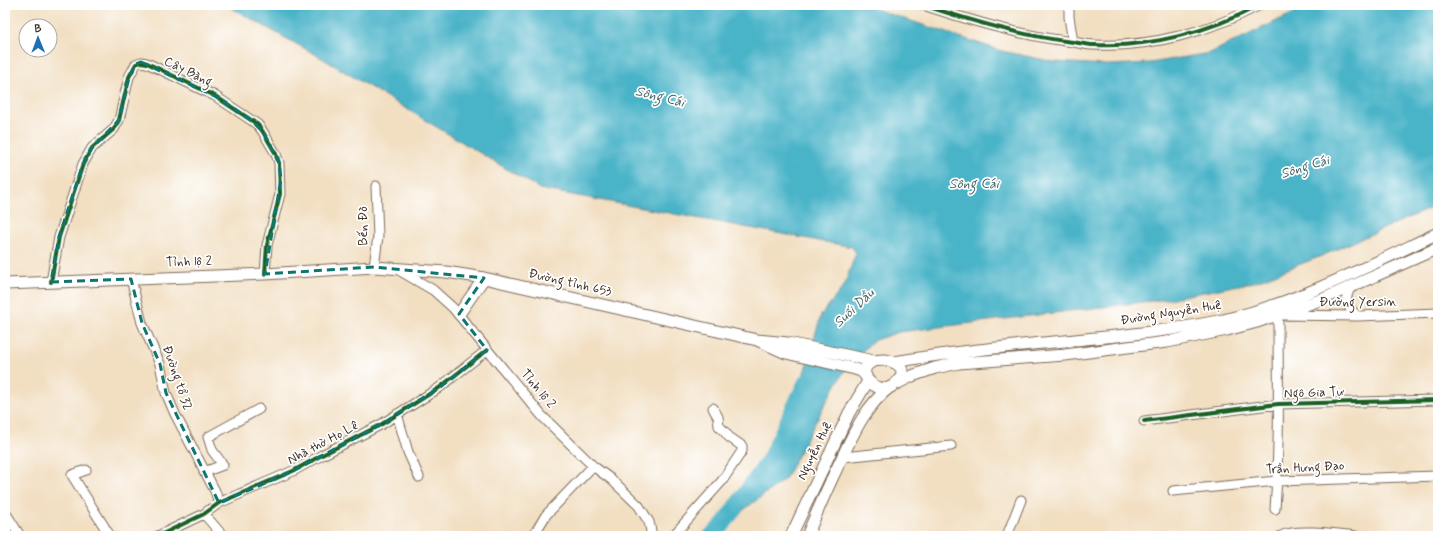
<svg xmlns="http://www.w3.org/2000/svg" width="1443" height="541" font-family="Mynerve,sans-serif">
	<rect width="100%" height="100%" fill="#fff"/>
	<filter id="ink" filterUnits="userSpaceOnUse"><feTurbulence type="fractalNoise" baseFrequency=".025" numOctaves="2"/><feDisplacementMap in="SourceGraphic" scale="8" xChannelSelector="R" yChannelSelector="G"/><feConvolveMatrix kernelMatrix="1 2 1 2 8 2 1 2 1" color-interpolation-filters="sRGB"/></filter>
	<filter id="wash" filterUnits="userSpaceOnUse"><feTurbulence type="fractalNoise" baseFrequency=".012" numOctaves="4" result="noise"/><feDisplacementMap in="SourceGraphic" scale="16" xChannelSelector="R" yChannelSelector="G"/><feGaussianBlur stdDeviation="0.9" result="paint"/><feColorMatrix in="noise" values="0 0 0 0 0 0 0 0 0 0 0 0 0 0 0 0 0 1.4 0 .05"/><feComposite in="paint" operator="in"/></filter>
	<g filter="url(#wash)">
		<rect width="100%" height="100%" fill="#f2dfc2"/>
		<!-- water -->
		<path fill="#4ab3c8" stroke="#426e73" d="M 226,5 L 863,5 L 1002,51 L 1055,62 L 1107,65 L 1150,63 L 1210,53 L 1310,5 L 1438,5 L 1438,205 L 1319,257 L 1254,282 L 1168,299 L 899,332 L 875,340 L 858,355 L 843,373 L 829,397 L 785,479 L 722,526 L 769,465 L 799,415 L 796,400 L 821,315 L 844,286 L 856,253 L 852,247 L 540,189 L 320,57 Z"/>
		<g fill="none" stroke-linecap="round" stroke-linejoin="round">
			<!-- river -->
			<path stroke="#4ab3c8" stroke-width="16" d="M 711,536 L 722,526 L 769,460 L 806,382"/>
		</g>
	</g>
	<g filter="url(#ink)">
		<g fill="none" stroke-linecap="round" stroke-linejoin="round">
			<defs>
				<path id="minor" d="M 923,5 C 972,21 1022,36 1073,42 C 1080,43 1087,45 1094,45 C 1150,48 1211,31 1260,5
					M 1069,5 L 1069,17 L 1073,42
					M 374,267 L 378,236 L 376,186
					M 397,269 L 433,290 L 453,308 L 542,416 L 593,466 L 612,480 L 639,506 L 649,522 L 652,536
					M 131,279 L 142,323 L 160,364 L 166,393 L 175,414 L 215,491 L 219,503
					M 51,282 L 59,237 L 83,164 L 92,148 L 114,129 L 119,120 L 129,77 L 136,64 L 141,62 L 147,63 L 215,96 L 251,120 L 258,125 L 263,132 L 276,154 L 279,163 L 280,194 L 267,245 L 265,274
					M 1351,287 C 1343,299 1347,308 1358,316
					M 1283,315 L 1358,316 L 1438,313
					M 397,414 L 408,452 L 419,477
					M 1144,421 L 1278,404 L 1438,400
					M 843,457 L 951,446
					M 86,470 L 72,475 L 110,536
					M 204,472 L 223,465 L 212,450 L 208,437 L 259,409
					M 1173,491 L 1277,481 L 1438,476
					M 1275,509 C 1280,444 1278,379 1278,315 L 1276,308
					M 5,512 L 20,536
					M 204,514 L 223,536
					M 158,536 L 204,514 L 219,503 L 293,471 L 322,455 L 382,424 L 439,388 L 487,350
					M 533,536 L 546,515 L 593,466
					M 673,536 L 722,481 L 742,451 L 742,446 L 729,437 L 724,431 L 719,426 L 718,417 L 713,408
					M 1007,536 L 1021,500
					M 1281,536 C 1295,528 1339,534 1356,536"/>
				<path id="major" d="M 5,284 L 265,274 L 374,267 L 446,272 L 484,278 L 757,340
					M 459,314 L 484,278
					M 885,360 C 897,362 909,369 897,382 C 881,401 853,373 870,363 C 874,360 880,360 885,360 Z
					M 894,362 C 951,352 1007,346 1065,341 C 1118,336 1171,331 1223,320 C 1299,302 1368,266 1438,233
					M 866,376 L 861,371 L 855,369 L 786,353 L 757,340 L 788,343 L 874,361
					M 896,384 L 912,376 L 935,368 L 959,363 L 1065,355 L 1167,342 L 1227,330 L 1257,322 L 1323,299 L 1438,248
					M 791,536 L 849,413 L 868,381
					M 807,536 C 817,512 827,489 838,466 C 852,437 864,407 890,387"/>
			</defs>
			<!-- minor casing -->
			<use href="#minor" stroke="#7b6957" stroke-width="11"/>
			<!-- major casing -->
			<use href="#major" stroke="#7b6957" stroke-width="13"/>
			<!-- minor -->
			<use href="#minor" stroke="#fff" stroke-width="9"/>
			<!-- major -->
			<use href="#major" stroke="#fff" stroke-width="11"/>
			<defs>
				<path id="cycleway" d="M 923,5 C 972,21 1022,36 1073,42 C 1080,43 1087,45 1094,45 C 1150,48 1211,31 1260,5
					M 51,282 L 59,237 L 83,164 L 92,148 L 114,129 L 119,120 L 129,77 L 136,64 L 141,62 L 147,63 L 215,96 L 251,120 L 258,125 L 263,132 L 276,154 L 279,163 L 280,194 L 267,245 L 265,274
					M 1144,421 L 1278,404 L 1438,400
					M 158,536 L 204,514 L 219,503 L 293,471 L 322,455 L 382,424 L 439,388 L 487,350"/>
			</defs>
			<!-- cycleway casing -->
			<use href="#cycleway" stroke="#fff" stroke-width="6"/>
			<!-- cycleway -->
			<use href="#cycleway" stroke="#1b5e20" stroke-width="4"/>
		</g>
	</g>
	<!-- marked area -->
	<path fill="none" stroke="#0f766e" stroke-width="3" stroke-dasharray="8 5" stroke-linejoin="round" d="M 141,62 L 215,96 L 251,120 L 263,132 L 279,163 L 281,179 L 265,274 L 374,267 L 484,278 L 459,314 L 487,350 L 439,388 L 382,424 L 293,471 L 219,503 L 166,393 L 160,364 L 142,323 L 131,279 L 51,282 L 59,237 L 83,164 L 92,148 L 119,120 L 129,77 L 136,64 Z"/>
	<g text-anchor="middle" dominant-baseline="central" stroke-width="3.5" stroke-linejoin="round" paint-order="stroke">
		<!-- street labels -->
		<g font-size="13" fill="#3b2a1e" stroke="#fff">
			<text transform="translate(188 72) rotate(26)">Cây Bàng</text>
			<text transform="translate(363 226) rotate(-90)">Bến Đò</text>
			<text transform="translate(189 262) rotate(-2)">Tỉnh lộ 2</text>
			<text transform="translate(570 283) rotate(13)">Đường tỉnh 653</text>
			<text x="1358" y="302">Đường Yersin</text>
			<text transform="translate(1171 313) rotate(-9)">Đường Nguyễn Huệ</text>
			<text transform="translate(177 378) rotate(71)">Đường tổ 32</text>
			<text transform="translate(538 389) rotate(50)">Tỉnh lộ 2</text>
			<text transform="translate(1314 393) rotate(-2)">Ngô Gia Tự</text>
			<text transform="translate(323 443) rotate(-28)">Nhà thờ Họ Lê</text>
			<text transform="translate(815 451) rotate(-64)">Nguyễn Huệ</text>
			<text transform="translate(1305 468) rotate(-3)">Trần Hưng Đạo</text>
		</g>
		<!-- water labels -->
		<g font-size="14" font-style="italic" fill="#416162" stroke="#fff">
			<text transform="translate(660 97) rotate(14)">Sông Cái</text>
			<text transform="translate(1305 167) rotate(-17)">Sông Cái</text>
			<text x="974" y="184">Sông Cái</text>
			<text transform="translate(854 308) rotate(-43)">Suối Dầu</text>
		</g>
	</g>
	<!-- margin -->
	<rect width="1443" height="541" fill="none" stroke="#fff" stroke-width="20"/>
	<!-- north arrow -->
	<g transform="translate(38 38) rotate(359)"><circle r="19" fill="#ffffff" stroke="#b1aaa5"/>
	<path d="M0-3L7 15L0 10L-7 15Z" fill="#1f6fb2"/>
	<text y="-6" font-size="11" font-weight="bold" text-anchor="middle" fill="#3b2a1e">B</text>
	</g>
</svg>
